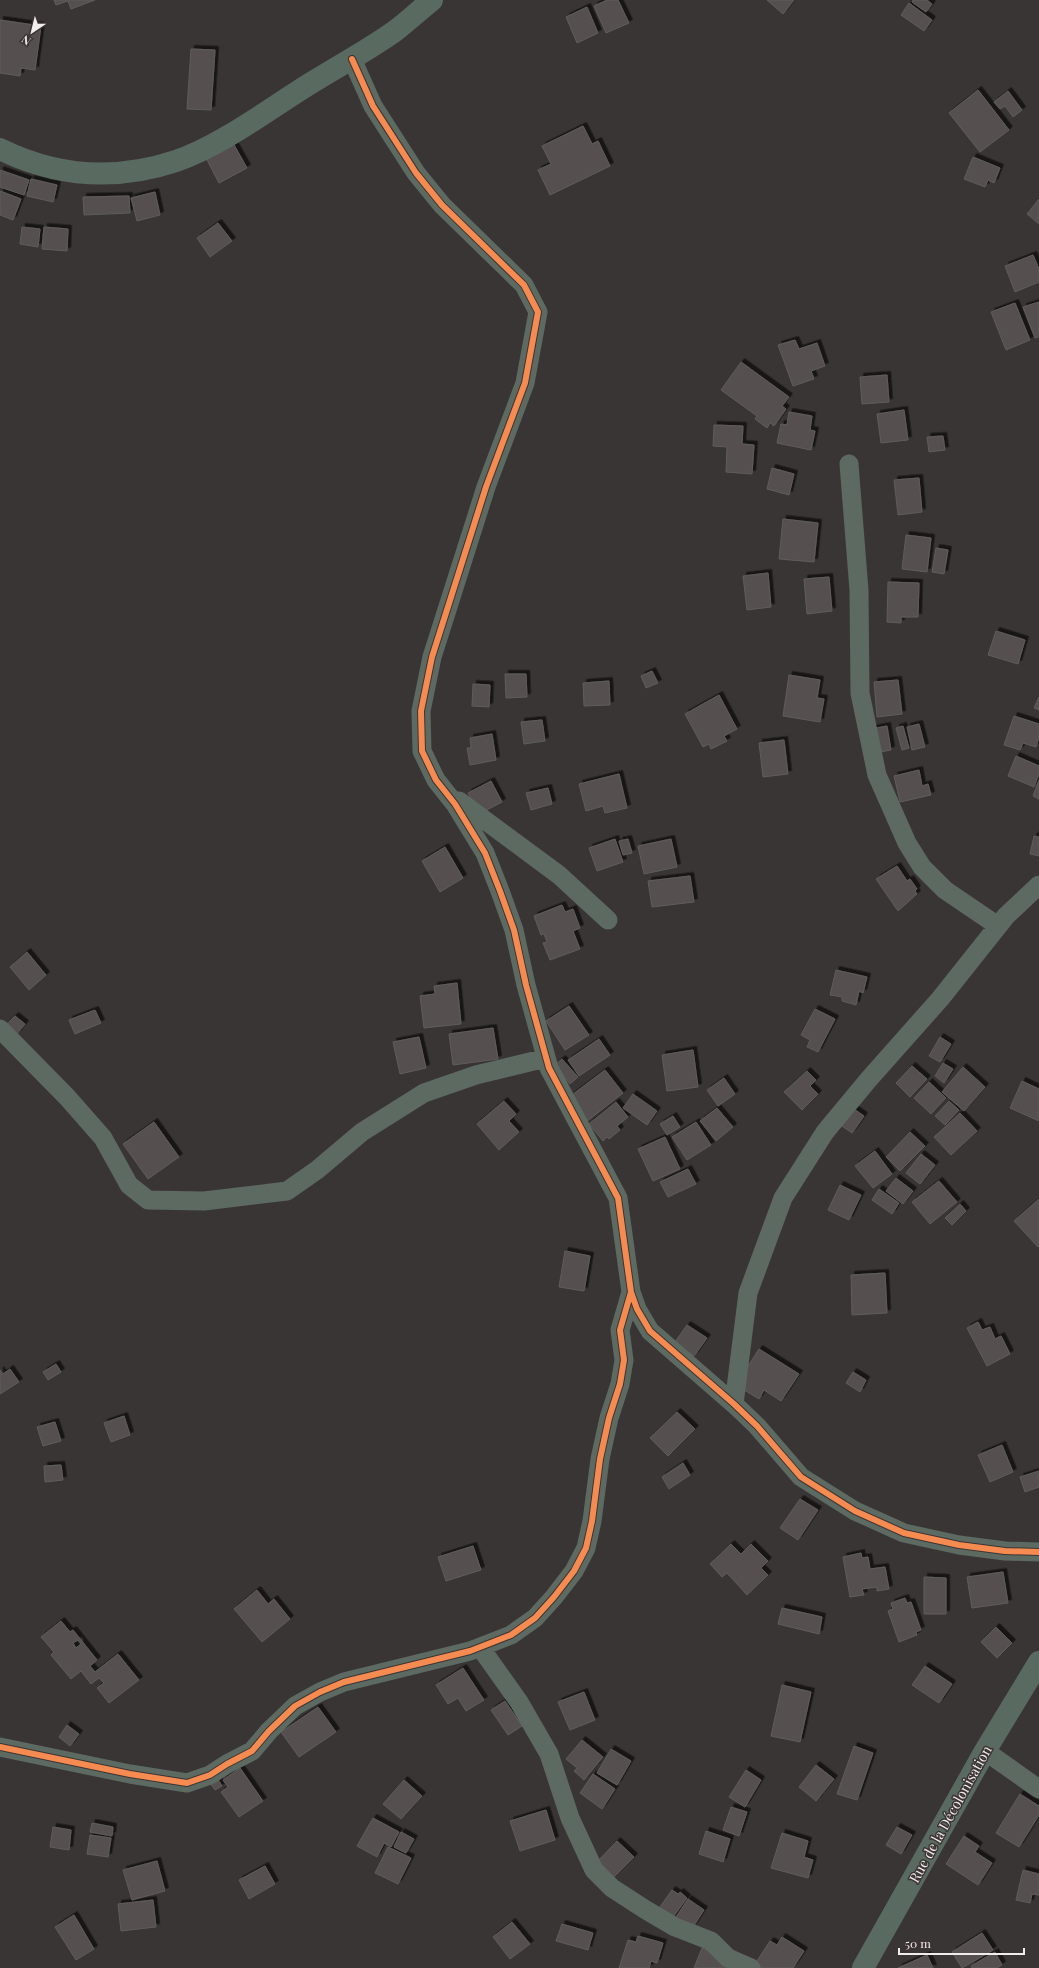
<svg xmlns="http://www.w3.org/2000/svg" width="1039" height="1968" font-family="'Playfair Display',serif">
	<defs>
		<filter id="shadow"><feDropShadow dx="3.5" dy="-3.5" stdDeviation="0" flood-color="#0009"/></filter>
	</defs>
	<rect width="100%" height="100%" fill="#3a3535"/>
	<!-- building -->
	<path fill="#545050" stroke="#605c5b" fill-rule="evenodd" filter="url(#shadow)" d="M 54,0 L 95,0 L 71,9 L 68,1 L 56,5 Z
		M 607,0 L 618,0 L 629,23 L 606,33 L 594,6 Z
		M 767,0 L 794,0 L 783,14 Z
		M 913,0 L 927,0 L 932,4 L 926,12 L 912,2 Z
		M 909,3 L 932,20 L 924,31 L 901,15 Z
		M 587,7 L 598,33 L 577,43 L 566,17 Z
		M 0,20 L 41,26 L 35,70 L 21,68 L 20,76 L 0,73 Z
		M 191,49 L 215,50 L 211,110 L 187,109 Z
		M 978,90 L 1009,130 L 980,152 L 949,113 Z
		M 1008,91 L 1022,110 L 1013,117 L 1005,106 L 1000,109 L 994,102 Z
		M 583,126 L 592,144 L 598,141 L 610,166 L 550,195 L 538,170 L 551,164 L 542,146 Z
		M 233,143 L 247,168 L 219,183 L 206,158 Z
		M 973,157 L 1000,168 L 994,183 L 988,180 L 985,187 L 964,179 Z
		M 0,170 L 29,180 L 24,195 L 0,187 Z
		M 31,179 L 57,185 L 53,202 L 27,196 Z
		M 0,191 L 21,199 L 13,220 L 0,215 Z
		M 155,192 L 160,215 L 137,221 L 131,198 Z
		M 129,196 L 130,213 L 84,215 L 83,197 Z
		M 1039,199 L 1039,224 L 1027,214 Z
		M 218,223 L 232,241 L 210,257 L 197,238 Z
		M 22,227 L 40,229 L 38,247 L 20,244 Z
		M 44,227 L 68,229 L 67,251 L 42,249 Z
		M 1033,255 L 1039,269 L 1039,282 L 1015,292 L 1005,266 Z
		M 1039,302 L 1039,337 L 1035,338 L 1023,307 Z
		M 1015,303 L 1030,340 L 1006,350 L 991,312 Z
		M 795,340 L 799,349 L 817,343 L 825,366 L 811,371 L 814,379 L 793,386 L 778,345 Z
		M 741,362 L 789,397 L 782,406 L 786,409 L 774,426 L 770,423 L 767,428 L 755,419 L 757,416 L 721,390 Z
		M 887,375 L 889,402 L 862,404 L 860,377 Z
		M 904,410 L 908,440 L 881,443 L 877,414 Z
		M 789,412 L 812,416 L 810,430 L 815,431 L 811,450 L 777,443 L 781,424 L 787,425 Z
		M 714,425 L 743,426 L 742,444 L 754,445 L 752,474 L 726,472 L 727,447 L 713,446 Z
		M 943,436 L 945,450 L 929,452 L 927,437 Z
		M 772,468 L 794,474 L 789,495 L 767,489 Z
		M 919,478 L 922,512 L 898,515 L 894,480 Z
		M 783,519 L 818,523 L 814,562 L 779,559 Z
		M 906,535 L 931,538 L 927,572 L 902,569 Z
		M 936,548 L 948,550 L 944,574 L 932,572 Z
		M 768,573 L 771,607 L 747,610 L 743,576 Z
		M 829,577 L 832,611 L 807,614 L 804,579 Z
		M 888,582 L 919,583 L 918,617 L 901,617 L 901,623 L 887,622 Z
		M 996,631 L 1025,640 L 1018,664 L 988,655 Z
		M 652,671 L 658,683 L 646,688 L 641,676 Z
		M 505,674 L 526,674 L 527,697 L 506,698 Z
		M 789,675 L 820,680 L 817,698 L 824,699 L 820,722 L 783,716 Z
		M 898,680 L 902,714 L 877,717 L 874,682 Z
		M 609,681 L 610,705 L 584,706 L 583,683 Z
		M 473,684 L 490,685 L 489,707 L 472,706 Z
		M 719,695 L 737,729 L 724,736 L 727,741 L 711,749 L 709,744 L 703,747 L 685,714 Z
		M 1039,697 L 1039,710 L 1034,708 Z
		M 1014,716 L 1039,724 L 1039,737 L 1036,747 L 1023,743 L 1020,750 L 1004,745 Z
		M 542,720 L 545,741 L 524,744 L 521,722 Z
		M 919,724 L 925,747 L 912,750 L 907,727 Z
		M 887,726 L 891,750 L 875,753 L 871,729 Z
		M 903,726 L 909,748 L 902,750 L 896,728 Z
		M 492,734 L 496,760 L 470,765 L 467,748 L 471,748 L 470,738 Z
		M 784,740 L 788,774 L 763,777 L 759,743 Z
		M 1016,756 L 1039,766 L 1039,774 L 1034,787 L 1008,776 Z
		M 919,770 L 922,786 L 928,784 L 931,795 L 900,802 L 894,776 Z
		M 619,774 L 627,808 L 605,813 L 603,806 L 586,811 L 579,784 Z
		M 1039,780 L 1039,799 L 1033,796 Z
		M 491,781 L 502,802 L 479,814 L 468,793 Z
		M 548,788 L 552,804 L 531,810 L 526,793 Z
		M 1034,836 L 1039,837 L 1039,856 L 1030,854 Z
		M 615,839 L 623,862 L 597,871 L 589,848 Z
		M 628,839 L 632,853 L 623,855 L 619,841 Z
		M 671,839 L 677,867 L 644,874 L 638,846 Z
		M 445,847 L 463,878 L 440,892 L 422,861 Z
		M 897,866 L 907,881 L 910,879 L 917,889 L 915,891 L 917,894 L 898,911 L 876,879 Z
		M 690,876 L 694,902 L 652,907 L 648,881 Z
		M 562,905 L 565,912 L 573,909 L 580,928 L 573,931 L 580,949 L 550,960 L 543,943 L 547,942 L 544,934 L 541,935 L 534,916 Z
		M 27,952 L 46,975 L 29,990 L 10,967 Z
		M 836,970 L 867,977 L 863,993 L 859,991 L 856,1005 L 842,1001 L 842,997 L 830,995 Z
		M 457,983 L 461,1024 L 424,1028 L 420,996 L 435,994 L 434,986 Z
		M 569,1006 L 589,1035 L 565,1050 L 546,1021 Z
		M 815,1009 L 835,1019 L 818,1052 L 807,1047 L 810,1040 L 801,1035 Z
		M 95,1010 L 101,1023 L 75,1034 L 69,1020 Z
		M 15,1016 L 25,1024 L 16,1035 L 5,1026 Z
		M 493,1028 L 498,1059 L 453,1065 L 449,1034 Z
		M 419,1037 L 426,1068 L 400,1074 L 393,1042 Z
		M 940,1037 L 951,1044 L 940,1062 L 929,1056 Z
		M 599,1039 L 610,1055 L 579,1076 L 568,1060 Z
		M 693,1050 L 698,1087 L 667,1091 L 662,1055 Z
		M 562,1059 L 578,1077 L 570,1084 L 555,1065 Z
		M 943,1063 L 953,1069 L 944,1083 L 935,1076 Z
		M 912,1066 L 927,1079 L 910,1097 L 896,1083 Z
		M 963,1067 L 985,1087 L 964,1111 L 942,1092 Z
		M 605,1070 L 623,1093 L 586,1122 L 568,1098 Z
		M 807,1071 L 816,1080 L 810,1086 L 818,1094 L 802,1110 L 784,1092 Z
		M 724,1078 L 735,1094 L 718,1106 L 707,1090 Z
		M 1022,1081 L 1039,1089 L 1039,1121 L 1010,1108 Z
		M 929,1082 L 946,1098 L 931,1114 L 914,1098 Z
		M 633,1094 L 657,1111 L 647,1125 L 623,1108 Z
		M 504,1101 L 516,1114 L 509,1121 L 519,1132 L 499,1150 L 477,1124 Z
		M 949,1101 L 959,1110 L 945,1125 L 935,1116 Z
		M 616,1102 L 628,1117 L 617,1126 L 620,1130 L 609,1139 L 607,1137 L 603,1141 L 589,1124 Z
		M 851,1107 L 864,1116 L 852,1133 L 839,1124 Z
		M 717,1108 L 733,1127 L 716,1141 L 700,1121 Z
		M 960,1113 L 977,1131 L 951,1155 L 934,1137 Z
		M 673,1116 L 680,1127 L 667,1135 L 660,1124 Z
		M 154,1122 L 179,1157 L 148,1179 L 123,1144 Z
		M 696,1122 L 711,1145 L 687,1160 L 672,1137 Z
		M 910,1132 L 925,1146 L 900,1171 L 886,1157 Z
		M 665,1137 L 680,1169 L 653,1181 L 638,1149 Z
		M 875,1151 L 892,1174 L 873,1188 L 855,1166 Z
		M 921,1154 L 935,1165 L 920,1184 L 906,1173 Z
		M 688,1169 L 696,1184 L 668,1197 L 660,1182 Z
		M 896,1178 L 913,1191 L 903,1204 L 886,1191 Z
		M 939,1181 L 957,1202 L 930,1224 L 912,1202 Z
		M 840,1185 L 861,1195 L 849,1220 L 828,1210 Z
		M 879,1189 L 899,1203 L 892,1214 L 872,1200 Z
		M 1039,1199 L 1039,1245 L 1038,1247 L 1014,1221 Z
		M 960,1204 L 966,1211 L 952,1225 L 945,1218 Z
		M 565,1251 L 590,1256 L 584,1291 L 559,1287 Z
		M 885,1273 L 887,1313 L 852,1315 L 851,1275 Z
		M 978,1322 L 982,1330 L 990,1327 L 995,1339 L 1001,1336 L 1010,1354 L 987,1366 L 967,1328 Z
		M 687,1325 L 707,1338 L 694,1356 L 675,1342 Z
		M 759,1349 L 799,1374 L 781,1401 L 764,1390 L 759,1399 L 736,1385 Z
		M 56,1364 L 61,1372 L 48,1380 L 43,1372 Z
		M 10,1369 L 19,1382 L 0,1394 L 0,1370 L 3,1374 Z
		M 853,1372 L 866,1380 L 860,1392 L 846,1383 Z
		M 677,1412 L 695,1429 L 668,1456 L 650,1438 Z
		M 124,1416 L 130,1435 L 111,1442 L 104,1423 Z
		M 55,1422 L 61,1441 L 43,1446 L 37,1427 Z
		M 1002,1445 L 1013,1472 L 990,1482 L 978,1455 Z
		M 683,1463 L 690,1475 L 669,1489 L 662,1477 Z
		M 61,1465 L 63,1480 L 45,1482 L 44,1466 Z
		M 1039,1471 L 1039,1487 L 1025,1492 L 1020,1477 Z
		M 800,1499 L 818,1510 L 798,1540 L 780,1528 Z
		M 731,1544 L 741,1554 L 751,1544 L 768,1561 L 761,1568 L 768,1575 L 747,1595 L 727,1573 L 722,1577 L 710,1564 Z
		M 473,1546 L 481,1570 L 446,1581 L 438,1557 Z
		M 861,1553 L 862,1558 L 868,1557 L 870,1569 L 885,1567 L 889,1589 L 877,1591 L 877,1587 L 862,1589 L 864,1595 L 850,1597 L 843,1557 Z
		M 1003,1572 L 1008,1603 L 972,1608 L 967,1577 Z
		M 924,1577 L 946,1578 L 946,1614 L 924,1614 Z
		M 257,1590 L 268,1604 L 274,1599 L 290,1619 L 262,1642 L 234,1609 Z
		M 905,1598 L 907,1603 L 911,1602 L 921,1630 L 916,1632 L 917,1635 L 899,1642 L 888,1611 L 893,1609 L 891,1603 Z
		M 782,1608 L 822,1617 L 819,1634 L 778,1624 Z
		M 61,1621 L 70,1632 L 73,1630 L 97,1660 L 90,1666 L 95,1672 L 118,1654 L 139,1680 L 109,1703 L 97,1688 L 104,1683 L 99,1678 L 91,1684 L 81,1671 L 71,1679 L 51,1655 L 54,1652 L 41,1637 ZM 78,1640 L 81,1644 L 76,1648 L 73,1643 Z
		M 996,1627 L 1012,1643 L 997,1658 L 981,1642 Z
		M 925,1666 L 952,1684 L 939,1703 L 912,1685 Z
		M 463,1668 L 484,1700 L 466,1711 L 458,1698 L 448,1704 L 436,1685 Z
		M 782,1685 L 811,1692 L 800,1742 L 771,1736 Z
		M 584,1692 L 595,1720 L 570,1730 L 558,1702 Z
		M 505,1701 L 522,1726 L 508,1735 L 491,1710 Z
		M 318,1707 L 336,1732 L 299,1757 L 281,1732 Z
		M 67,1725 L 79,1734 L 70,1746 L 59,1737 Z
		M 582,1740 L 603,1757 L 584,1780 L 574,1771 L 577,1768 L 566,1759 Z
		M 854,1746 L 873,1753 L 857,1800 L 837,1794 Z
		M 611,1749 L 631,1761 L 617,1785 L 597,1773 Z
		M 816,1765 L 834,1779 L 816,1801 L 799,1787 Z
		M 240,1768 L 263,1801 L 239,1817 L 221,1792 L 228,1787 L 223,1780 Z
		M 746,1770 L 761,1780 L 745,1807 L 729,1797 Z
		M 593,1774 L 615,1789 L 602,1809 L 580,1793 Z
		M 217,1778 L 222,1786 L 215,1790 L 210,1783 Z
		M 404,1780 L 422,1796 L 401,1819 L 383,1804 Z
		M 1020,1794 L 1039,1806 L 1039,1815 L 1019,1847 L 996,1833 Z
		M 731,1807 L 747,1812 L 739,1836 L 723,1830 Z
		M 546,1810 L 555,1840 L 520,1851 L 510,1821 Z
		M 373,1818 L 399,1832 L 391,1847 L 384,1843 L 377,1857 L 357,1846 Z
		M 92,1823 L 113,1827 L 112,1836 L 90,1832 Z
		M 53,1827 L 71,1830 L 69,1850 L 50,1847 Z
		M 897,1827 L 912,1835 L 901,1854 L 886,1845 Z
		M 706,1831 L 730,1839 L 723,1862 L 699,1854 Z
		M 401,1832 L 414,1839 L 406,1853 L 394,1847 Z
		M 782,1833 L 808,1841 L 804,1857 L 813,1860 L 808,1878 L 771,1868 Z
		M 90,1835 L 111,1838 L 108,1857 L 87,1854 Z
		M 964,1836 L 979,1846 L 975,1852 L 992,1863 L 978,1885 L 946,1864 Z
		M 617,1841 L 634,1857 L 611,1880 L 595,1864 Z
		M 388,1847 L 411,1858 L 398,1884 L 375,1873 Z
		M 157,1861 L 165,1891 L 132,1900 L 123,1870 Z
		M 265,1866 L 275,1884 L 249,1899 L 239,1880 Z
		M 1023,1870 L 1039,1874 L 1039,1895 L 1032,1894 L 1030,1903 L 1016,1900 Z
		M 672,1890 L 678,1894 L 680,1892 L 687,1898 L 670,1921 L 657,1911 Z
		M 688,1899 L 704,1910 L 693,1927 L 673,1922 Z
		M 153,1900 L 156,1927 L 121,1931 L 118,1904 Z
		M 74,1915 L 94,1949 L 76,1960 L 55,1927 Z
		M 512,1922 L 530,1944 L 510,1959 L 493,1937 Z
		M 562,1924 L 593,1933 L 588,1950 L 556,1941 Z
		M 982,1933 L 993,1950 L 962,1968 L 952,1952 Z
		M 638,1936 L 663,1943 L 657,1963 L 651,1961 L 649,1968 L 619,1968 L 628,1940 L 636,1942 Z
		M 782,1937 L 804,1951 L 793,1968 L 762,1968 L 755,1964 L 770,1941 L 777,1945 Z
		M 702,1948 L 724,1957 L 721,1964 L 729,1968 L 694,1968 Z
		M 995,1952 L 1002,1965 L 997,1968 L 972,1968 L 971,1966 Z
		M 927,1955 L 933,1968 L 898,1968 Z"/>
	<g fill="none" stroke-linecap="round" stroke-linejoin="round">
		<!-- street -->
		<path stroke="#5c6a61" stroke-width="19" d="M 352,59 L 373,106 L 416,173 L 442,205 L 524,285 L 538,312 L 525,383 L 486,487 L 432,657 L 421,711 L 422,751 L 436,780 L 455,804 L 485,853 L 500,891 L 514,930 L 526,985 L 549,1068 L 618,1198 L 631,1292 L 637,1309 L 650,1331 L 734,1404 L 757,1426 L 801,1477 L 855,1511 L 904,1533 L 959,1545 L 1005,1551 L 1039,1552
			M 849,464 L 859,590 L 860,693 L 877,775 L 907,843 L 922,867 L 945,890 L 998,926
			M 459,801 L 559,875 L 608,920
			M 0,1029 L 67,1097 L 103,1138 L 129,1185 L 148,1200 L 204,1201 L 287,1191 L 317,1170 L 362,1132 L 424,1093 L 476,1075 L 546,1058
			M 734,1404 L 748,1293 L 783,1198 L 825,1132 L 869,1079 L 940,999 L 1006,916 L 1039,885
			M 480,1647 L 519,1702 L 549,1754 L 570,1818 L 594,1870 L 612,1888 L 646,1910 L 675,1927 L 711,1941 L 728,1958 L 751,1968
			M 0,1747 L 130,1774 L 187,1783 L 210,1775 L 227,1764 L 252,1751 L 269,1731 L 295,1706 L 320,1692 L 344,1682 L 470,1651 L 511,1635 L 535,1618 L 554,1597 L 574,1571 L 586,1548 L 592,1521 L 600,1459 L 609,1418 L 620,1384 L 624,1360 L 620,1330 L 631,1292
			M 985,1751 L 1039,1789"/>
		<!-- secondary -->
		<path stroke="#596b61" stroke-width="22" d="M 0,149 C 57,177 116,181 176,161 C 216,148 264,113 300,90 C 331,70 364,53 395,31 C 408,21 420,10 432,0
			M 863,1968 L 985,1751 L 1039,1662"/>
		<defs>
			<path id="cycleway" d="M 352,59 L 373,106 L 416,173 L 442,205 L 524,285 L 538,312 L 525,383 L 486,487 L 432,657 L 421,711 L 422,751 L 436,780 L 455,804 L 485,853 L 500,891 L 514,930 L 526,985 L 549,1068 L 618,1198 L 631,1292 L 637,1309 L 650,1331 L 734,1404 L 757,1426 L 801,1477 L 855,1511 L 904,1533 L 959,1545 L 1005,1551 L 1039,1552
				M 0,1747 L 130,1774 L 187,1783 L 210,1775 L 227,1764 L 252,1751 L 269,1731 L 295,1706 L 320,1692 L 344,1682 L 470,1651 L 511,1635 L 535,1618 L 554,1597 L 574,1571 L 586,1548 L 592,1521 L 600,1459 L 609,1418 L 620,1384 L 624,1360 L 620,1330 L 631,1292"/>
		</defs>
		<!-- cycleway casing -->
		<use href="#cycleway" stroke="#3c3433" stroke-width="8"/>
		<!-- cycleway -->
		<use href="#cycleway" stroke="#f68b52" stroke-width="6"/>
	</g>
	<g text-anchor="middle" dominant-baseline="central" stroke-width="3" stroke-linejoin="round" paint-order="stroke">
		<!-- street labels -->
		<g font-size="14" fill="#f2eded" stroke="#3c3433">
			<text transform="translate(950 1814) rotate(-61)">Rue de la Décolonisation</text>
		</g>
	</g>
	<!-- north arrow -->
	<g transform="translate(32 32) rotate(215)" stroke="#3c3433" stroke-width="3" paint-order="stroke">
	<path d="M0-3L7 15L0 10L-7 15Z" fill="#f2eded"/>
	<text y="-6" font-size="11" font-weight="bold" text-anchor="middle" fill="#f2eded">N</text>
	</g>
	<!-- scale -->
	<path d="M899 1948v6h125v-6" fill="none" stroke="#f2eded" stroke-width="2"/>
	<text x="905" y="1948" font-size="12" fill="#f2eded" stroke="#3c3433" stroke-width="3" paint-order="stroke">50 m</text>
</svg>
